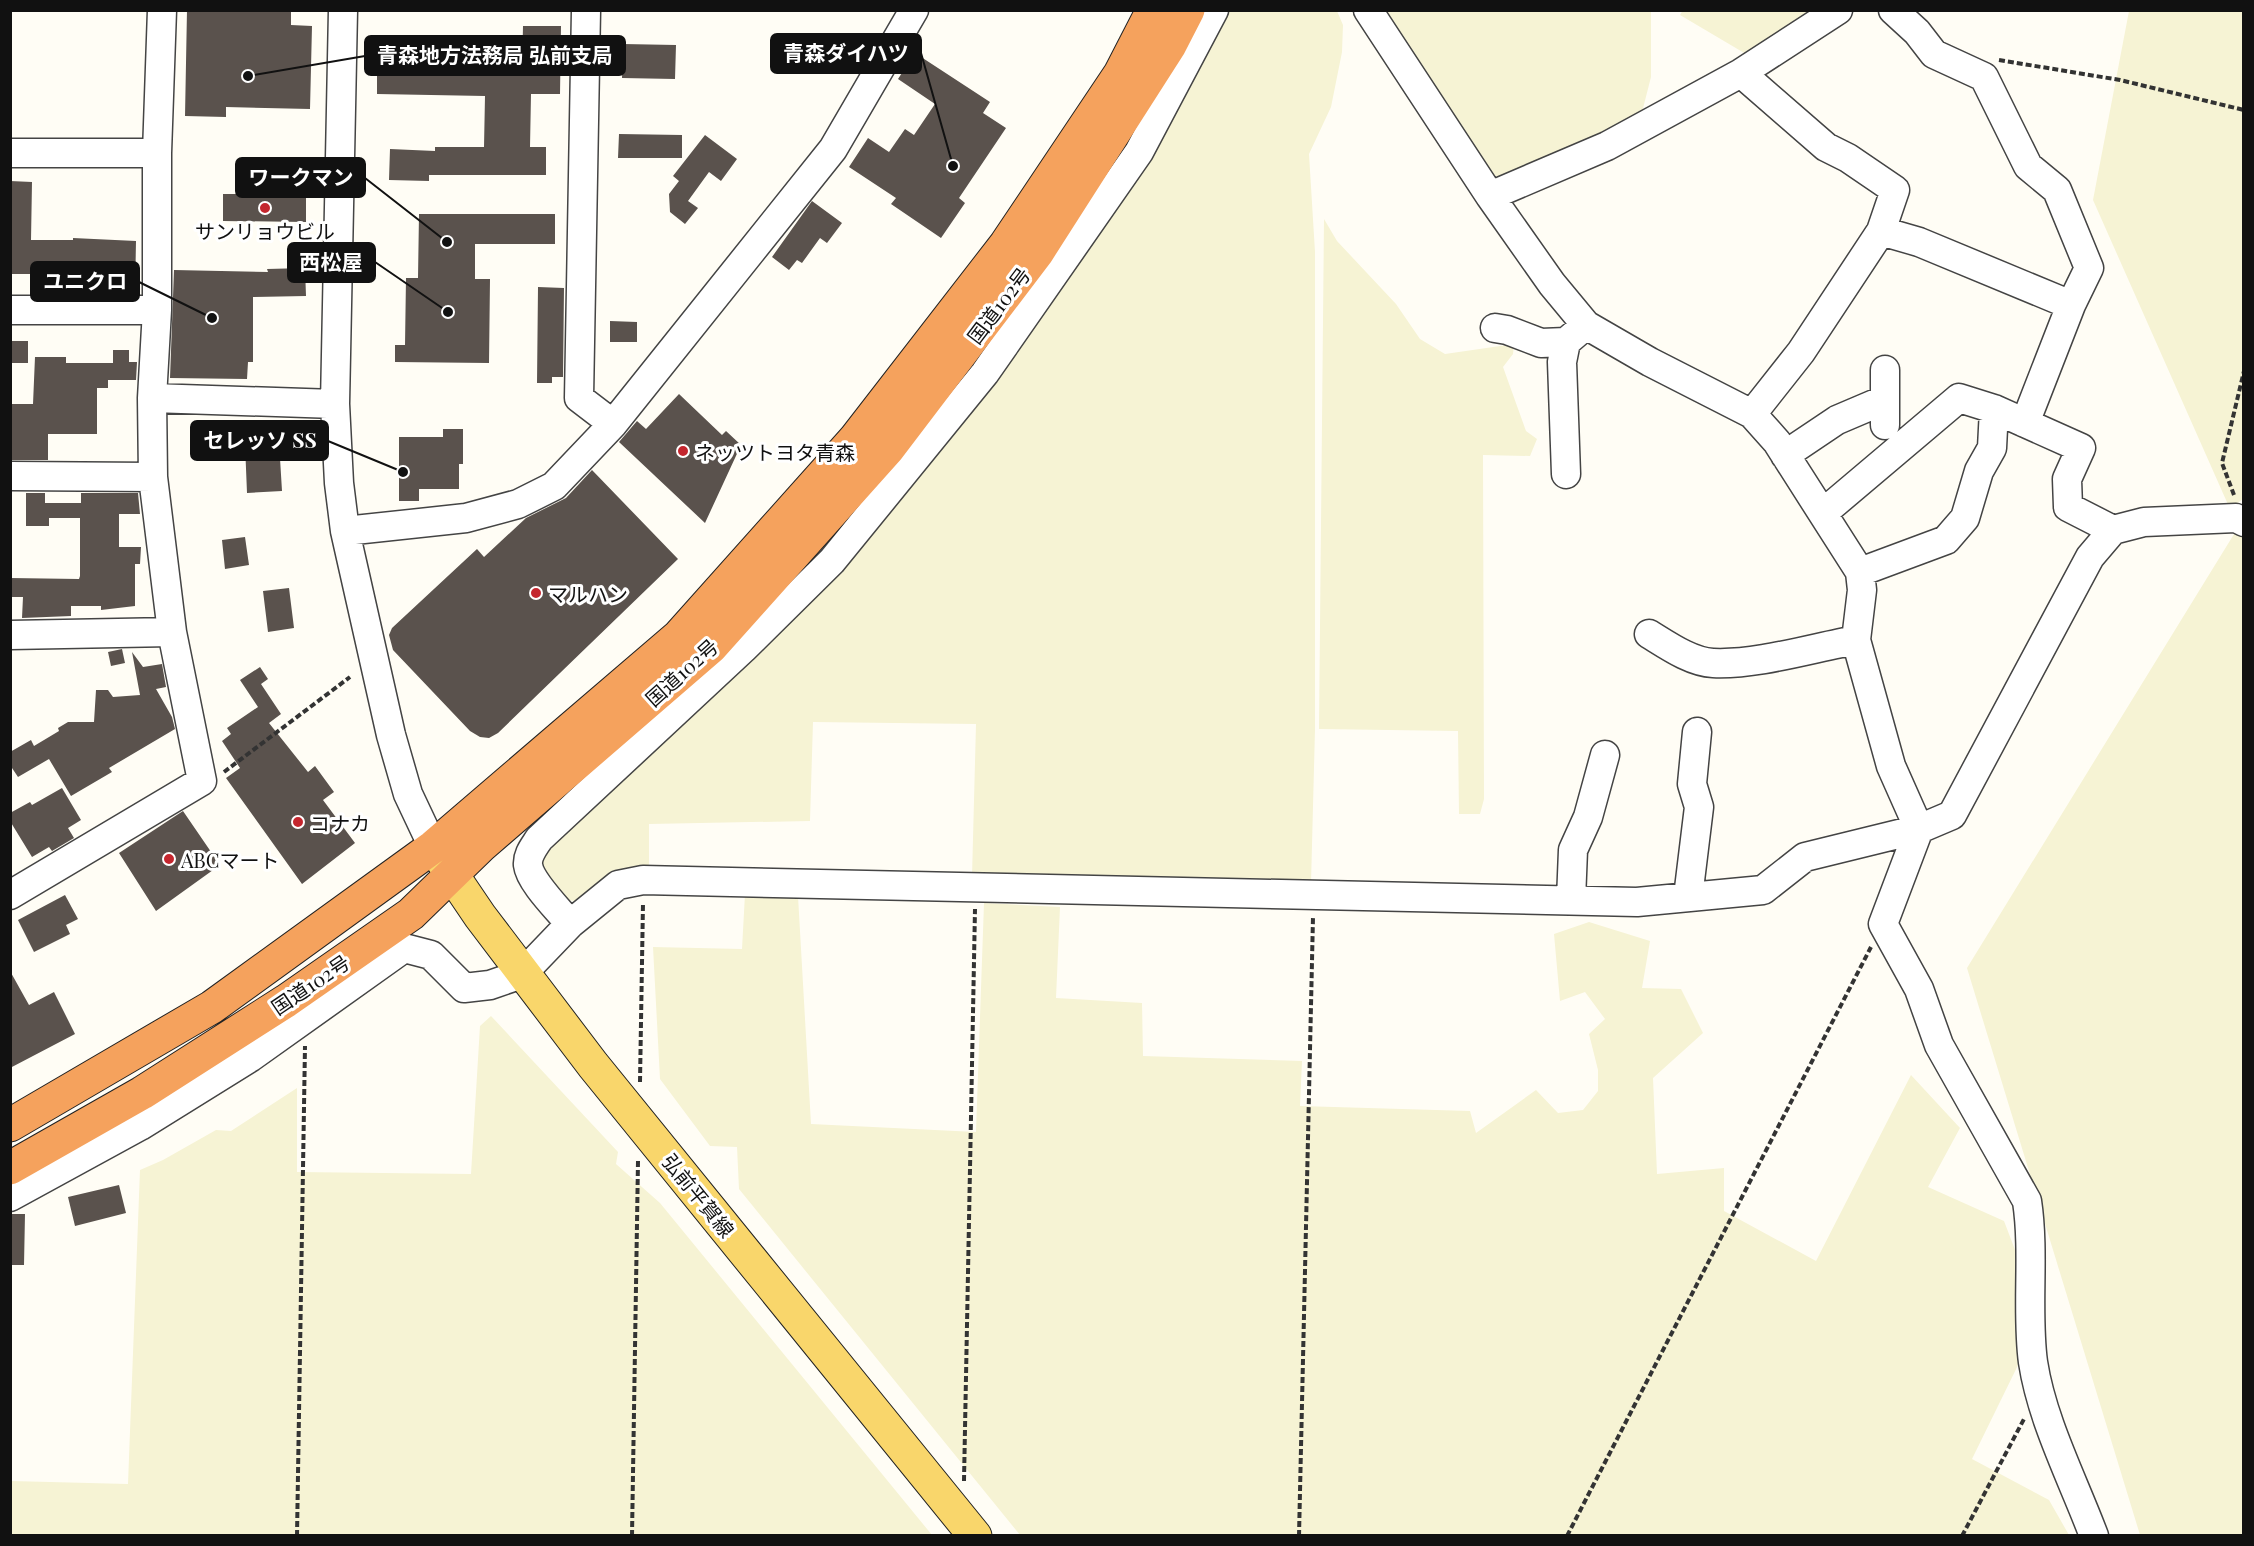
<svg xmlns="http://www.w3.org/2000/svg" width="2254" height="1546" font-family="'Playfair Display','Noto Sans JP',serif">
	<rect width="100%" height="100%" fill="#fffdf5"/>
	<!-- farmland -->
	<path fill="#f6f3d4" d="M 1683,10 L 1822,11 L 1751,57 L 1680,15 Z
		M 1221,11 L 1337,11 L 1343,25 L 1342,52 L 1331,107 L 1309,154 L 1315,252 L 1315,729 L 1311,884 L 972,877 L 976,724 L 813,722 L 810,821 L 649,824 L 649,870 L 581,902 L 563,899 L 541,872 L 543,849 L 842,564 Z
		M 1380,11 L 1651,11 L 1651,77 L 1639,124 L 1508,178 L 1489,175 Z
		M 2129,11 L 2243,11 L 2244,498 L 2230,509 L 2093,200 Z
		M 1324,219 L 1337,241 L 1396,304 L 1420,339 L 1445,354 L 1514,344 L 1513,354 L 1503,367 L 1526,431 L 1537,439 L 1530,456 L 1483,455 L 1484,799 L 1480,814 L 1459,814 L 1458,731 L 1319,729 Z
		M 2239,526 L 2243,527 L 2243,1535 L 2140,1535 L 1967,968 Z
		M 745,894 L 798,896 L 811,1124 L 976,1132 L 984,903 L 1060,907 L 1056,998 L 1142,1003 L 1143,1056 L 1302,1061 L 1300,1106 L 1470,1111 L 1476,1133 L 1536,1090 L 1558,1113 L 1583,1110 L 1598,1091 L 1598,1070 L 1589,1034 L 1605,1019 L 1585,992 L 1560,1001 L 1554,934 L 1589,922 L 1650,941 L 1642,988 L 1681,989 L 1703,1033 L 1653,1078 L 1657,1174 L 1724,1168 L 1724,1211 L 1816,1261 L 1911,1075 L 1960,1128 L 1928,1187 L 2004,1221 L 2025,1276 L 2022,1357 L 1972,1459 L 2049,1500 L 2069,1535 L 1020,1535 L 739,1189 L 737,1147 L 710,1146 L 660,1079 L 653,947 L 742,949 Z
		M 491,1016 L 618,1152 L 616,1164 L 660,1203 L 932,1535 L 11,1535 L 11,1481 L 128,1484 L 140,1170 L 163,1160 L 216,1130 L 231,1131 L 297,1088 L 297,1172 L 471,1174 L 480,1026 Z"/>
	<!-- building -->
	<path fill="#5a524d" d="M 187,10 L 291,12 L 291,25 L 312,26 L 310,109 L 226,107 L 226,117 L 185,116 Z
		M 523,26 L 561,26 L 560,94 L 531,94 L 530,147 L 546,147 L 546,175 L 429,175 L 429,181 L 389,180 L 390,149 L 435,151 L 435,147 L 484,147 L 485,96 L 377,94 L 377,66 L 522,70 Z
		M 623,44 L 676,45 L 675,79 L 622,78 Z
		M 915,53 L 990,102 L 983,113 L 1006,128 L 959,198 L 965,203 L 941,238 L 891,204 L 896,198 L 849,167 L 868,138 L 889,152 L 905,129 L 914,135 L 935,104 L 898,79 Z
		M 619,134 L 682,135 L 682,158 L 618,158 Z
		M 705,135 L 737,159 L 721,181 L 709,172 L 688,201 L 698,208 L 685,224 L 670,212 L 669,194 L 679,181 L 673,176 Z
		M 10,181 L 32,182 L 31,240 L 73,240 L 73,238 L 136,241 L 135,294 L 88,294 L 88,284 L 72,284 L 73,267 L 31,265 L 31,274 L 10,274 Z
		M 223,194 L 306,194 L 306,222 L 223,221 Z
		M 812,201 L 842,223 L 827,243 L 820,238 L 802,263 L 797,260 L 789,270 L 772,257 Z
		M 419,214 L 555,214 L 555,244 L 475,244 L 475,279 L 490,279 L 489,363 L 395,362 L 395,345 L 405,345 L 406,278 L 418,278 Z
		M 305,268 L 306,296 L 253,297 L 253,362 L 248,362 L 247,379 L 170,378 L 174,270 L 268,272 L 267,269 Z
		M 538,287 L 564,288 L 563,377 L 552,377 L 552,383 L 537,383 Z
		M 610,321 L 637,322 L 637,342 L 610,342 Z
		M 10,341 L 28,341 L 28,363 L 10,363 Z
		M 113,350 L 129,350 L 129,362 L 137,362 L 136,380 L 108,380 L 108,388 L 97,388 L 97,434 L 48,434 L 48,460 L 10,460 L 10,404 L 33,404 L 35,357 L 66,357 L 66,363 L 113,363 Z
		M 679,394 L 722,435 L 726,431 L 741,445 L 705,523 L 619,442 L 637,421 L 646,429 Z
		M 443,429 L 463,429 L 463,464 L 459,464 L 459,489 L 419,489 L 419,501 L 399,501 L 399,437 L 443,437 Z
		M 279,442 L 282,491 L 247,493 L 245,444 Z
		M 592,470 L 678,559 L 498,733 L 489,738 L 480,737 L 470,731 L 393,650 L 389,635 L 392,628 L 477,549 L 484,557 L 526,518 L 566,498 Z
		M 26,493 L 45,493 L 45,503 L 81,503 L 81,493 L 138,493 L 140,514 L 119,514 L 119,547 L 141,547 L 140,564 L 135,564 L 135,606 L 101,610 L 101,606 L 71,606 L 71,616 L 22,618 L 23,597 L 10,597 L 10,578 L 79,579 L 80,576 L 80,518 L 49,518 L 49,526 L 26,526 Z
		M 245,537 L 249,565 L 225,569 L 222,540 Z
		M 289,588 L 294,628 L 268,632 L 263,591 Z
		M 122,649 L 125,663 L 111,666 L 108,652 Z
		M 132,652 L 143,667 L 162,664 L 166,687 L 156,689 L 172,717 L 175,729 L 109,768 L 112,772 L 71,796 L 49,759 L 18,777 L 10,765 L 10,752 L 31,740 L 34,746 L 59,731 L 58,728 L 68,722 L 94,722 L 96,690 L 108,690 L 113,697 L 140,695 Z
		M 260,667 L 268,679 L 261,684 L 281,714 L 269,723 L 308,772 L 315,766 L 334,792 L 323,800 L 355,843 L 302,884 L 226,778 L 240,768 L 222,741 L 231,734 L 227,728 L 258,707 L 240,680 Z
		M 62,788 L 81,820 L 68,828 L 74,838 L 52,851 L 49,847 L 32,857 L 10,821 L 10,813 L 30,802 L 32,805 Z
		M 183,811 L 220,865 L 156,911 L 119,853 Z
		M 65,895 L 78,919 L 66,925 L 70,934 L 34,952 L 18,920 Z
		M 10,971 L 29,1005 L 54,992 L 75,1034 L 10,1068 Z
		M 119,1185 L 126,1213 L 75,1226 L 68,1197 Z
		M 10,1214 L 25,1214 L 24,1265 L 10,1265 Z"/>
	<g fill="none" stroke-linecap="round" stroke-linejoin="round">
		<defs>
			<path id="minor" d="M 343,10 L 335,404 L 339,483 L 345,531 L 391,735 L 408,794 L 433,847
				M 586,10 L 579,398 L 613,424
				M 1368,10 L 1490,196 L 1552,284 L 1586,325 L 1650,362 L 1752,414 L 1777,442 L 1860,572 L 1862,590 L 1856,640 L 1891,766 L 1919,829 L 1883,924 L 1919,989 L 1939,1045 L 2027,1201 C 2035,1254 2026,1311 2033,1362 C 2042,1421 2073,1480 2094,1536
				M 1893,10 L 1917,32 L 1934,54 L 1984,77 L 2028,166 L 2057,190 L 2089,268 L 2071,305 L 2025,423
				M 1741,73 L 1826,147 L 1848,158 L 1895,190 L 1881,231
				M 10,153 L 157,153
				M 1490,196 L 1607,146 L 1741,73 L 1838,10
				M 10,310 L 157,310
				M 1495,328 L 1507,330 L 1541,343 L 1566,342
				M 152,398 L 335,404
				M 1752,414 L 1801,352 L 1881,231 L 1919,242 L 2071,305
				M 1885,425 L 1885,370
				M 1785,455 L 1837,420 L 1884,400
				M 1566,474 L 1562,362 L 1566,342 L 1586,325
				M 10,476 L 153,477
				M 1823,513 L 1959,398 L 1994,409 L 2081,448 L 2067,479 L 2068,507 L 2113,530
				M 345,531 L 466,518 L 518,504 L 554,486 L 613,424 L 833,149 L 914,10
				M 1860,572 L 1946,540 L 1965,518 L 1979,471 L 1992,448 L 1994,409
				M 1649,634 C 1667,645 1691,662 1713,663 C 1757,665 1812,648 1856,640
				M 10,635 L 172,632
				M 10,895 L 202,781 L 172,632 L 153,477 L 152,398 L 157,310 L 157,153 L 162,10
				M 1688,897 L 1699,807 L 1692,784 L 1697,732
				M 1571,900 L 1573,850 L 1588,817 L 1605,755
				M 570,924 C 559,910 530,882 528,865 C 527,855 534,847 539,839 L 744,648 L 832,561 L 985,373 L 1139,152 L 1214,10
				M 10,1197 L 140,1126 L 251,1057 L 404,948 L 431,955 L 464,988 L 490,985 L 522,974 L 570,924 L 618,885 L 643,880 L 1637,902 L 1763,890 L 1805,857 L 1919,829 L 1952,815 L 2090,557 L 2113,530 L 2144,522 L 2236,518 L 2244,522"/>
			<path id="major" d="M 436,851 L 480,916 L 593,1065 L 975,1536"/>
			<path id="highway" d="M 10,1125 L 212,1007 L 433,847 L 679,636 L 855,439 L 1006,244 L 1120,74 L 1153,10
				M 10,1168 L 142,1093 L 286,1001 L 411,914 L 482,845 L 711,647 L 888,449 L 1037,253 L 1170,45 L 1188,10"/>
		</defs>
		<!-- minor casing -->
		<use href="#minor" stroke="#444" stroke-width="31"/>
		<!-- major casing -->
		<use href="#major" stroke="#222" stroke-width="35"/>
		<!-- highway casing -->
		<use href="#highway" stroke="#222" stroke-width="35"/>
		<!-- path -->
		<path stroke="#333" stroke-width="4" stroke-dasharray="6 3" stroke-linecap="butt" d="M 1999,60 L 2120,80 L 2244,110
			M 2234,495 L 2222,463 L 2244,371
			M 224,772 L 350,677
			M 640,1082 L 643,903
			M 964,1481 L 975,909
			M 297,1536 L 305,1046
			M 632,1536 L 638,1161
			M 1299,1536 L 1313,917
			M 1567,1536 L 1871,947
			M 1962,1536 L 2024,1419"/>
		<!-- minor -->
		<use href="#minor" stroke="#fff" stroke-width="28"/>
		<!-- major -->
		<use href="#major" stroke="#f9d66b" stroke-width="33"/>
		<!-- highway -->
		<use href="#highway" stroke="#f5a25d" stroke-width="33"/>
	</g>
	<!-- markers -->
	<g fill="#c4262e" stroke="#fff" stroke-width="2">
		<circle cx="265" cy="208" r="6"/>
		<circle cx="683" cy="451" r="6"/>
		<circle cx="536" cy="593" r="6"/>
		<circle cx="298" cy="822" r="6"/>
		<circle cx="169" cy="859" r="6"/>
	</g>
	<g text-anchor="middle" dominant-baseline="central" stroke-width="6" stroke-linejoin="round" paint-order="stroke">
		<!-- poi labels -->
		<g font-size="20" fill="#111" stroke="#fff" text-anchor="start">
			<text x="265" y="230" text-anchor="middle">サンリョウビル</text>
			<text x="695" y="451">ネッツトヨタ青森</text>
			<text x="548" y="593">マルハン</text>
			<text x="310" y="822">コナカ</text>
			<text x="181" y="859">ABCマート</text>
		</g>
		<!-- street labels -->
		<g font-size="20" fill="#111" stroke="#fff">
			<text transform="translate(998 305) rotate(-53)">国道102号</text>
			<text transform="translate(681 672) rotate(-42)">国道102号</text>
			<text transform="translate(310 984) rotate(-34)">国道102号</text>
			<text transform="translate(699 1195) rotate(51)">弘前平賀線</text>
		</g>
	</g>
	<!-- callouts -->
	<path fill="none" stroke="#111" stroke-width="2" d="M953 166L921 53M248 76L365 56M447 242L365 178M448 312L375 262M212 318L139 282M403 472L328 441"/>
	<g fill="#111" stroke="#fff" stroke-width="2">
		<circle cx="953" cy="166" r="6"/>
		<circle cx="248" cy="76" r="6"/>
		<circle cx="447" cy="242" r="6"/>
		<circle cx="448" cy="312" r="6"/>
		<circle cx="212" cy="318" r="6"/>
		<circle cx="403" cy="472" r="6"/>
	</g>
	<g fill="#111" stroke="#111" stroke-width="2">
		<rect x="771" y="34" width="150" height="39" rx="6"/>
		<rect x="365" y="36" width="260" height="39" rx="6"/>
		<rect x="236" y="158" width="129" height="39" rx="6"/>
		<rect x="288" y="243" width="87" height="39" rx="6"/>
		<rect x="31" y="262" width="108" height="39" rx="6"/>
		<rect x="191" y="421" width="137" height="39" rx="6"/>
	</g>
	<g font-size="21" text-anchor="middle" font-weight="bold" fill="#fff">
		<text x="846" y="61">青森ダイハツ</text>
		<text x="495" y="63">青森地方法務局 弘前支局</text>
		<text x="301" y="185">ワークマン</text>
		<text x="331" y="270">西松屋</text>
		<text x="85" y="289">ユニクロ</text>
		<text x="260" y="448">セレッソ SS</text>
	</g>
	<!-- border -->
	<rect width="2254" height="1546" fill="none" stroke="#111111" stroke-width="24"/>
</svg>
